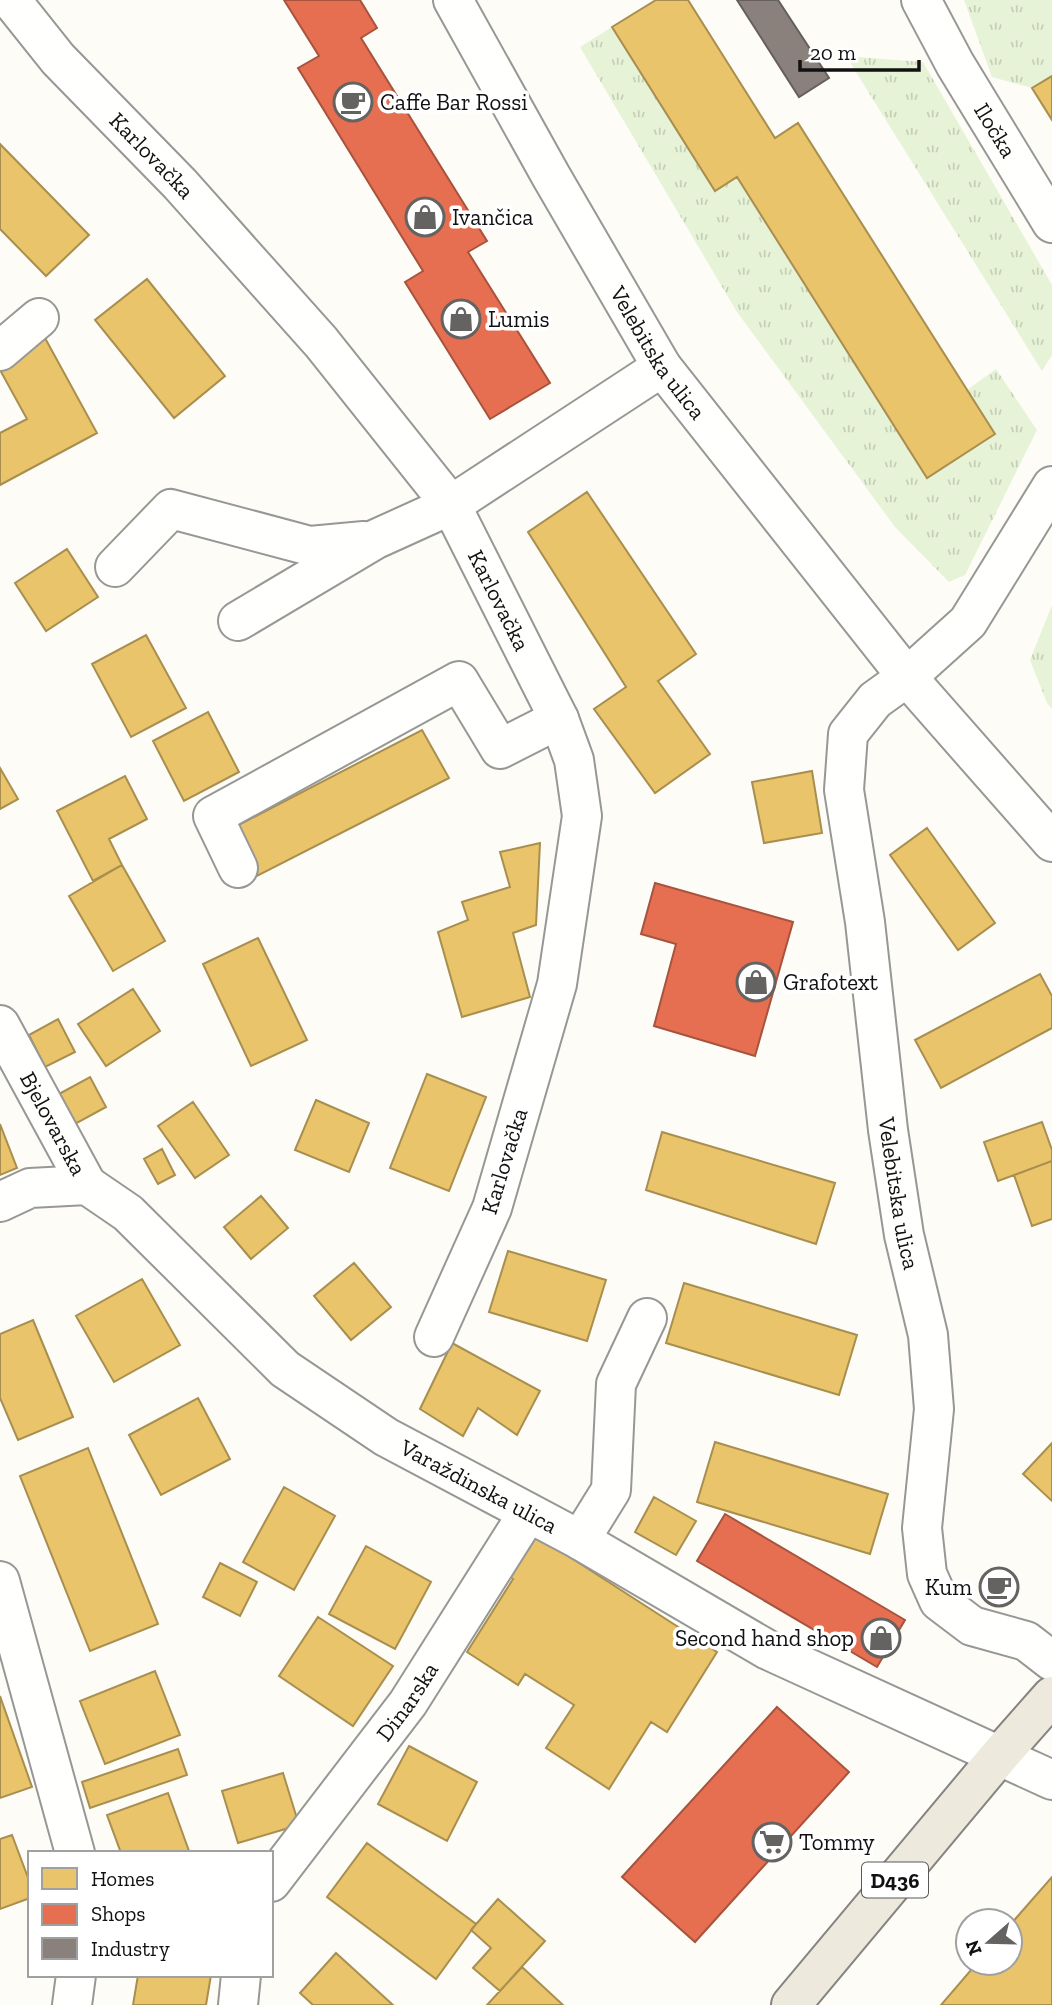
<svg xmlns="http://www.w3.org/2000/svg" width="1052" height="2005" font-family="'Zilla Slab',serif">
	<defs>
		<pattern id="grass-tufts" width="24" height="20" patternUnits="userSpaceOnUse" patternTransform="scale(1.75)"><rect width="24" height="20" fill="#e7f3d7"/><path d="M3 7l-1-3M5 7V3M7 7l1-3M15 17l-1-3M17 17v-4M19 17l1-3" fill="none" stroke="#c5cfb8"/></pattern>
	</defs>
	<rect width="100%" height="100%" fill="#fdfcf7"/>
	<!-- grass -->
	<path fill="url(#grass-tufts)" d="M 964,0 L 1052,0 L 1052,76 L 1032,88 L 992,77 Z
		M 612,27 L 716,190 L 737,177 L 927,477 L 995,434 L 967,390 L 996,369 L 1037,430 L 965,575 L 949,582 L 895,527 L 737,312 L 580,47 Z
		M 846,56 L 923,62 L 1052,285 L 1052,355 L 1042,371 Z
		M 1052,605 L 1052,709 L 1047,703 L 1030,660 Z"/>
	<!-- homes -->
	<path fill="#e9c46a" stroke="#a88e4f" stroke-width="2" d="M 656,0 L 688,0 L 775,138 L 798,123 L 995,434 L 927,478 L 737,177 L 715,191 L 612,27 Z
		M 1052,76 L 1052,120 L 1032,88 Z
		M 0,144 L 89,235 L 46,276 L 0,229 Z
		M 147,279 L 225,376 L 174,418 L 95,320 Z
		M 45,338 L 97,433 L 0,485 L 0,433 L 27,419 L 0,370 L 0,366 Z
		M 587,492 L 696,654 L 658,681 L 710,754 L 655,793 L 594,709 L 626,687 L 528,532 Z
		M 67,549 L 98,597 L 46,631 L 15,583 Z
		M 146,635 L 186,708 L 131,737 L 92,664 Z
		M 208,712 L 239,772 L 184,801 L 153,741 Z
		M 422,730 L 449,778 L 251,879 L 227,831 Z
		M 0,768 L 18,799 L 0,809 Z
		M 812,771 L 822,833 L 764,843 L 752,782 Z
		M 125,776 L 147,819 L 109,839 L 122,865 L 93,881 L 57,811 Z
		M 927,828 L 995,923 L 958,950 L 890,855 Z
		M 540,843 L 536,925 L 513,933 L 530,997 L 462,1017 L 438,932 L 468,920 L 462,902 L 510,887 L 500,852 Z
		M 122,865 L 165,941 L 113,971 L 69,896 Z
		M 258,938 L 307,1040 L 251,1066 L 203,964 Z
		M 1040,974 L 1052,996 L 1052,1028 L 941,1088 L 915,1040 Z
		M 133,989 L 160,1031 L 106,1066 L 78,1024 Z
		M 58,1019 L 75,1052 L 45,1067 L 29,1035 Z
		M 427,1074 L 486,1097 L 449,1191 L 390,1168 Z
		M 90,1077 L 106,1107 L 75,1124 L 59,1094 Z
		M 316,1100 L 369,1123 L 349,1172 L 295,1150 Z
		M 193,1102 L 229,1155 L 195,1178 L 158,1126 Z
		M 1042,1122 L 1052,1150 L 1052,1161 L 998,1181 L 984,1142 Z
		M 0,1124 L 17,1168 L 0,1175 Z
		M 662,1132 L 835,1183 L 816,1244 L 646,1190 Z
		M 162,1149 L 175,1175 L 158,1184 L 144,1159 Z
		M 1052,1161 L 1052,1219 L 1032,1226 L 1014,1175 Z
		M 261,1196 L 288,1228 L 251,1259 L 224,1227 Z
		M 508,1251 L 606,1280 L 587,1341 L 489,1312 Z
		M 354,1263 L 391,1307 L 351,1340 L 314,1296 Z
		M 142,1279 L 180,1345 L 114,1382 L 76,1316 Z
		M 684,1283 L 857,1335 L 839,1395 L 666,1343 Z
		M 33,1320 L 73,1417 L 18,1440 L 0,1398 L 0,1334 Z
		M 452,1343 L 540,1391 L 517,1435 L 478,1408 L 463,1436 L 420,1409 Z
		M 198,1398 L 230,1459 L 161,1495 L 129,1435 Z
		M 715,1442 L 888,1494 L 870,1554 L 697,1502 Z
		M 1052,1443 L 1052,1501 L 1023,1474 Z
		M 88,1448 L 158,1624 L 90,1651 L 20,1476 Z
		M 284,1487 L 335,1516 L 294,1590 L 243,1562 Z
		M 654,1497 L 696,1521 L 676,1555 L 635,1532 Z
		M 534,1534 L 717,1652 L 667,1732 L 651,1722 L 609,1789 L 546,1748 L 574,1705 L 525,1674 L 518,1685 L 467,1652 L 513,1579 L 500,1571 Z
		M 366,1546 L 431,1582 L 395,1649 L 329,1614 Z
		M 220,1563 L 257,1582 L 240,1616 L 203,1597 Z
		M 318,1617 L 393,1666 L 353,1726 L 279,1676 Z
		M 155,1671 L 180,1735 L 105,1764 L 80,1701 Z
		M 0,1696 L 32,1787 L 0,1798 Z
		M 409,1746 L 477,1782 L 447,1841 L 378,1804 Z
		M 178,1749 L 187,1775 L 90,1808 L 82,1782 Z
		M 283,1773 L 299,1825 L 238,1843 L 222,1791 Z
		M 168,1793 L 189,1851 L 121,1853 L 107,1815 Z
		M 12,1835 L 30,1883 L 30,1898 L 0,1909 L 0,1839 Z
		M 367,1843 L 476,1924 L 436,1979 L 327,1897 Z
		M 1052,1877 L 1052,2005 L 941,2005 L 977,1963 L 1010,1963 L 1010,1925 Z
		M 498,1899 L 545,1941 L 500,1991 L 473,1968 L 491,1948 L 471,1930 Z
		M 336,1953 L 393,2005 L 313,2005 L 300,1993 Z
		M 522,1967 L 563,2005 L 487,2005 Z
		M 138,1975 L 211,1975 L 206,2005 L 133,2005 Z"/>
	<!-- shops -->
	<path fill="#e76f51" stroke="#a7533e" stroke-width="2" d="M 284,0 L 360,0 L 377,28 L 361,38 L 487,241 L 468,252 L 550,383 L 490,419 L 405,282 L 423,271 L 298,68 L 319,56 Z
		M 655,883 L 793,922 L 755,1056 L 654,1026 L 676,944 L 641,934 Z
		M 725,1514 L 905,1620 L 877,1667 L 697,1561 Z
		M 777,1707 L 849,1772 L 695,1942 L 622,1877 Z"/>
	<!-- industry -->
	<path fill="#8a817c" stroke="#665f5c" stroke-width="2" d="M 737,0 L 778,0 L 829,78 L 799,97 Z"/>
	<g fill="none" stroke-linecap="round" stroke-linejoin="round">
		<defs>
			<g id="minor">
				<path id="s1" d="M 11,0 L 58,59 L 180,184 L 321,342 L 451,505 L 559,719 L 574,760 L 582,816 L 557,984 L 492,1208 L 434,1337"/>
				<path id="s2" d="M 453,0 L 551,176 L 662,367 L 907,677 L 1052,842"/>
				<path id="s3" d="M 921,0 L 955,64 L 1052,223"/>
				<path d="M 0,351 L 39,318"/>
				<path id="s4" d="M 1052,486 L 968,622 L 907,677 L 875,700 L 848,734 L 844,790 L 865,922 L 888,1130 L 904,1235 L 928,1335 L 934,1409 L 922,1528 L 927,1574 L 939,1601 L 972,1626 L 1026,1641 L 1052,1661"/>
				<path d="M 115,567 L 171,509 L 310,546 L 364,541"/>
				<path d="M 238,621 L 376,539 L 451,505 L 662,367"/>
				<path d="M 238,868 L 213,816 L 459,681 L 500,749 L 559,719"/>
				<path id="s5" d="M 0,1025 L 87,1185"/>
				<path id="s6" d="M 0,1202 L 30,1188 L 87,1185 L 128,1213 L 285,1369 L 386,1437 L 580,1540 L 768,1650 L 1052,1780"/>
				<path d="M 580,1540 L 611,1490 L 616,1384 L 647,1318"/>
				<path d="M 0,1581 L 75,1853"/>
				<path id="s7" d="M 271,1882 L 408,1703 L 528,1513"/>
				<path d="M 72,2005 L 76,1975"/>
				<path d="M 238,2005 L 241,1975"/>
			</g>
			<path id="major" d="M 791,2005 L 1000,1755 L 1052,1696"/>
		</defs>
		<!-- minor casing -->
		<use href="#minor" stroke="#979795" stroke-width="42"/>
		<!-- major casing -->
		<use href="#major" stroke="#858482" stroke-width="42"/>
		<!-- minor -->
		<use href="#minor" stroke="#fffffe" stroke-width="38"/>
		<!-- major -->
		<use href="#major" stroke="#ede9dc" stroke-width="38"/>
	</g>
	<!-- icons -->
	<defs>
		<symbol id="cafe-ring" viewBox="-11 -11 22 22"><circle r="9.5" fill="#fff" stroke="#646362" stroke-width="1.5"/><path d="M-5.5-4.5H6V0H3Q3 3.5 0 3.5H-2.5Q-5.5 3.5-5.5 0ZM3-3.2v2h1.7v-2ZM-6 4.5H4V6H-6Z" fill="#646362"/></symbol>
		<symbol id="shop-ring" viewBox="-11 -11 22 22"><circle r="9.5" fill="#fff" stroke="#646362" stroke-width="1.5"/><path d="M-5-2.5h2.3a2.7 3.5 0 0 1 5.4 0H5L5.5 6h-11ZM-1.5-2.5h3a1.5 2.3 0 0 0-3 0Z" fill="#646362"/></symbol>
		<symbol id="supermarket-ring" viewBox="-11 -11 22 22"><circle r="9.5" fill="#fff" stroke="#646362" stroke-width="1.5"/><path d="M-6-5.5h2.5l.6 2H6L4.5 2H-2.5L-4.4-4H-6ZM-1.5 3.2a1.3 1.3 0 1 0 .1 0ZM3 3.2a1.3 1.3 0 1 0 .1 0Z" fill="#646362"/></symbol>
	</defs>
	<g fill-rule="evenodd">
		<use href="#cafe-ring" x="331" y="80" width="44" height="44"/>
		<use href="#shop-ring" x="403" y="195" width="44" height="44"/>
		<use href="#shop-ring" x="439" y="297" width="44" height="44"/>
		<use href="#shop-ring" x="734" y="960" width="44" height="44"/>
		<use href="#cafe-ring" x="977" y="1565" width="44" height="44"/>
		<use href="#shop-ring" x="859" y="1616" width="44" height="44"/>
		<use href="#supermarket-ring" x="750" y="1820" width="44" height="44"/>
	</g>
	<g text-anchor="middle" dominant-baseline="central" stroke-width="7" stroke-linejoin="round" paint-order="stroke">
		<!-- shield labels -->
		<rect fill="#fff" stroke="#585858" stroke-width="2" x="862" y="1862.5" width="66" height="35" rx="5"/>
		<g font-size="21" font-weight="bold" fill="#111">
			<text x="895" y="1880">D436</text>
		</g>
		<!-- poi labels -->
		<g font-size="23" fill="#111" stroke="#fff" text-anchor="start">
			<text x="380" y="102">Caffe Bar Rossi</text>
			<text x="452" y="217">Ivančica</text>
			<text x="488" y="319">Lumis</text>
			<text x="783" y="982">Grafotext</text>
			<text x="972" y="1587" text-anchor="end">Kum</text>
			<text x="854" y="1638" text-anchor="end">Second hand shop</text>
			<text x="799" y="1842">Tommy</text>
		</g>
		<!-- street labels -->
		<g font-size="23" fill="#111" stroke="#fff">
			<text stroke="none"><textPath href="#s3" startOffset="150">Iločka</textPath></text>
			<text stroke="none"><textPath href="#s1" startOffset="210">Karlovačka</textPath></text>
			<text stroke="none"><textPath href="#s2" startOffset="408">Velebitska ulica</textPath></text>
			<text stroke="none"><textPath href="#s1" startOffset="777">Karlovačka</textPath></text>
			<text stroke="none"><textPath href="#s5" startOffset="112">Bjelovarska</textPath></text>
			<text transform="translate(504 1161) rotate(-73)">Karlovačka</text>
			<text stroke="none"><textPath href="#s4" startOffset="788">Velebitska ulica</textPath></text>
			<text stroke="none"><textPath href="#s6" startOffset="588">Varaždinska ulica</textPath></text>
			<text stroke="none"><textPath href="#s7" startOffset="226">Dinarska</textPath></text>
		</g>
	</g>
	<!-- legend -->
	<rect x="28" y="1851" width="245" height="126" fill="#ffffff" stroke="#a0a0a0" stroke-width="2"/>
	<rect x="42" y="1868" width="35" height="21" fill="#e9c46a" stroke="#a0a0a0" stroke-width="2"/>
	<text x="91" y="1886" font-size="21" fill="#111111">Homes</text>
	<rect x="42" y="1904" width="35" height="21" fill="#e76f51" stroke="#a0a0a0" stroke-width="2"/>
	<text x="91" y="1921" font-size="21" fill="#111111">Shops</text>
	<rect x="42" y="1938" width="35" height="21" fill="#8a817c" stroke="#a0a0a0" stroke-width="2"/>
	<text x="91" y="1956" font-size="21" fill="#111111">Industry</text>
	<!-- north arrow -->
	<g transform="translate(989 1942) rotate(250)"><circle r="33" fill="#ffffff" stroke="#a0a0a0" stroke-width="2"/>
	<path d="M0-5L12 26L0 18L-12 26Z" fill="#646362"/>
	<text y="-10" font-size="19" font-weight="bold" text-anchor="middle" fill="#111111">N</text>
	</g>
	<!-- scale -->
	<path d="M800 60v10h119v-10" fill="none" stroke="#111111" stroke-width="3.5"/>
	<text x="810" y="60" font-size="21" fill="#111111" stroke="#ffffff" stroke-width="5" paint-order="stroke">20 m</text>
</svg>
